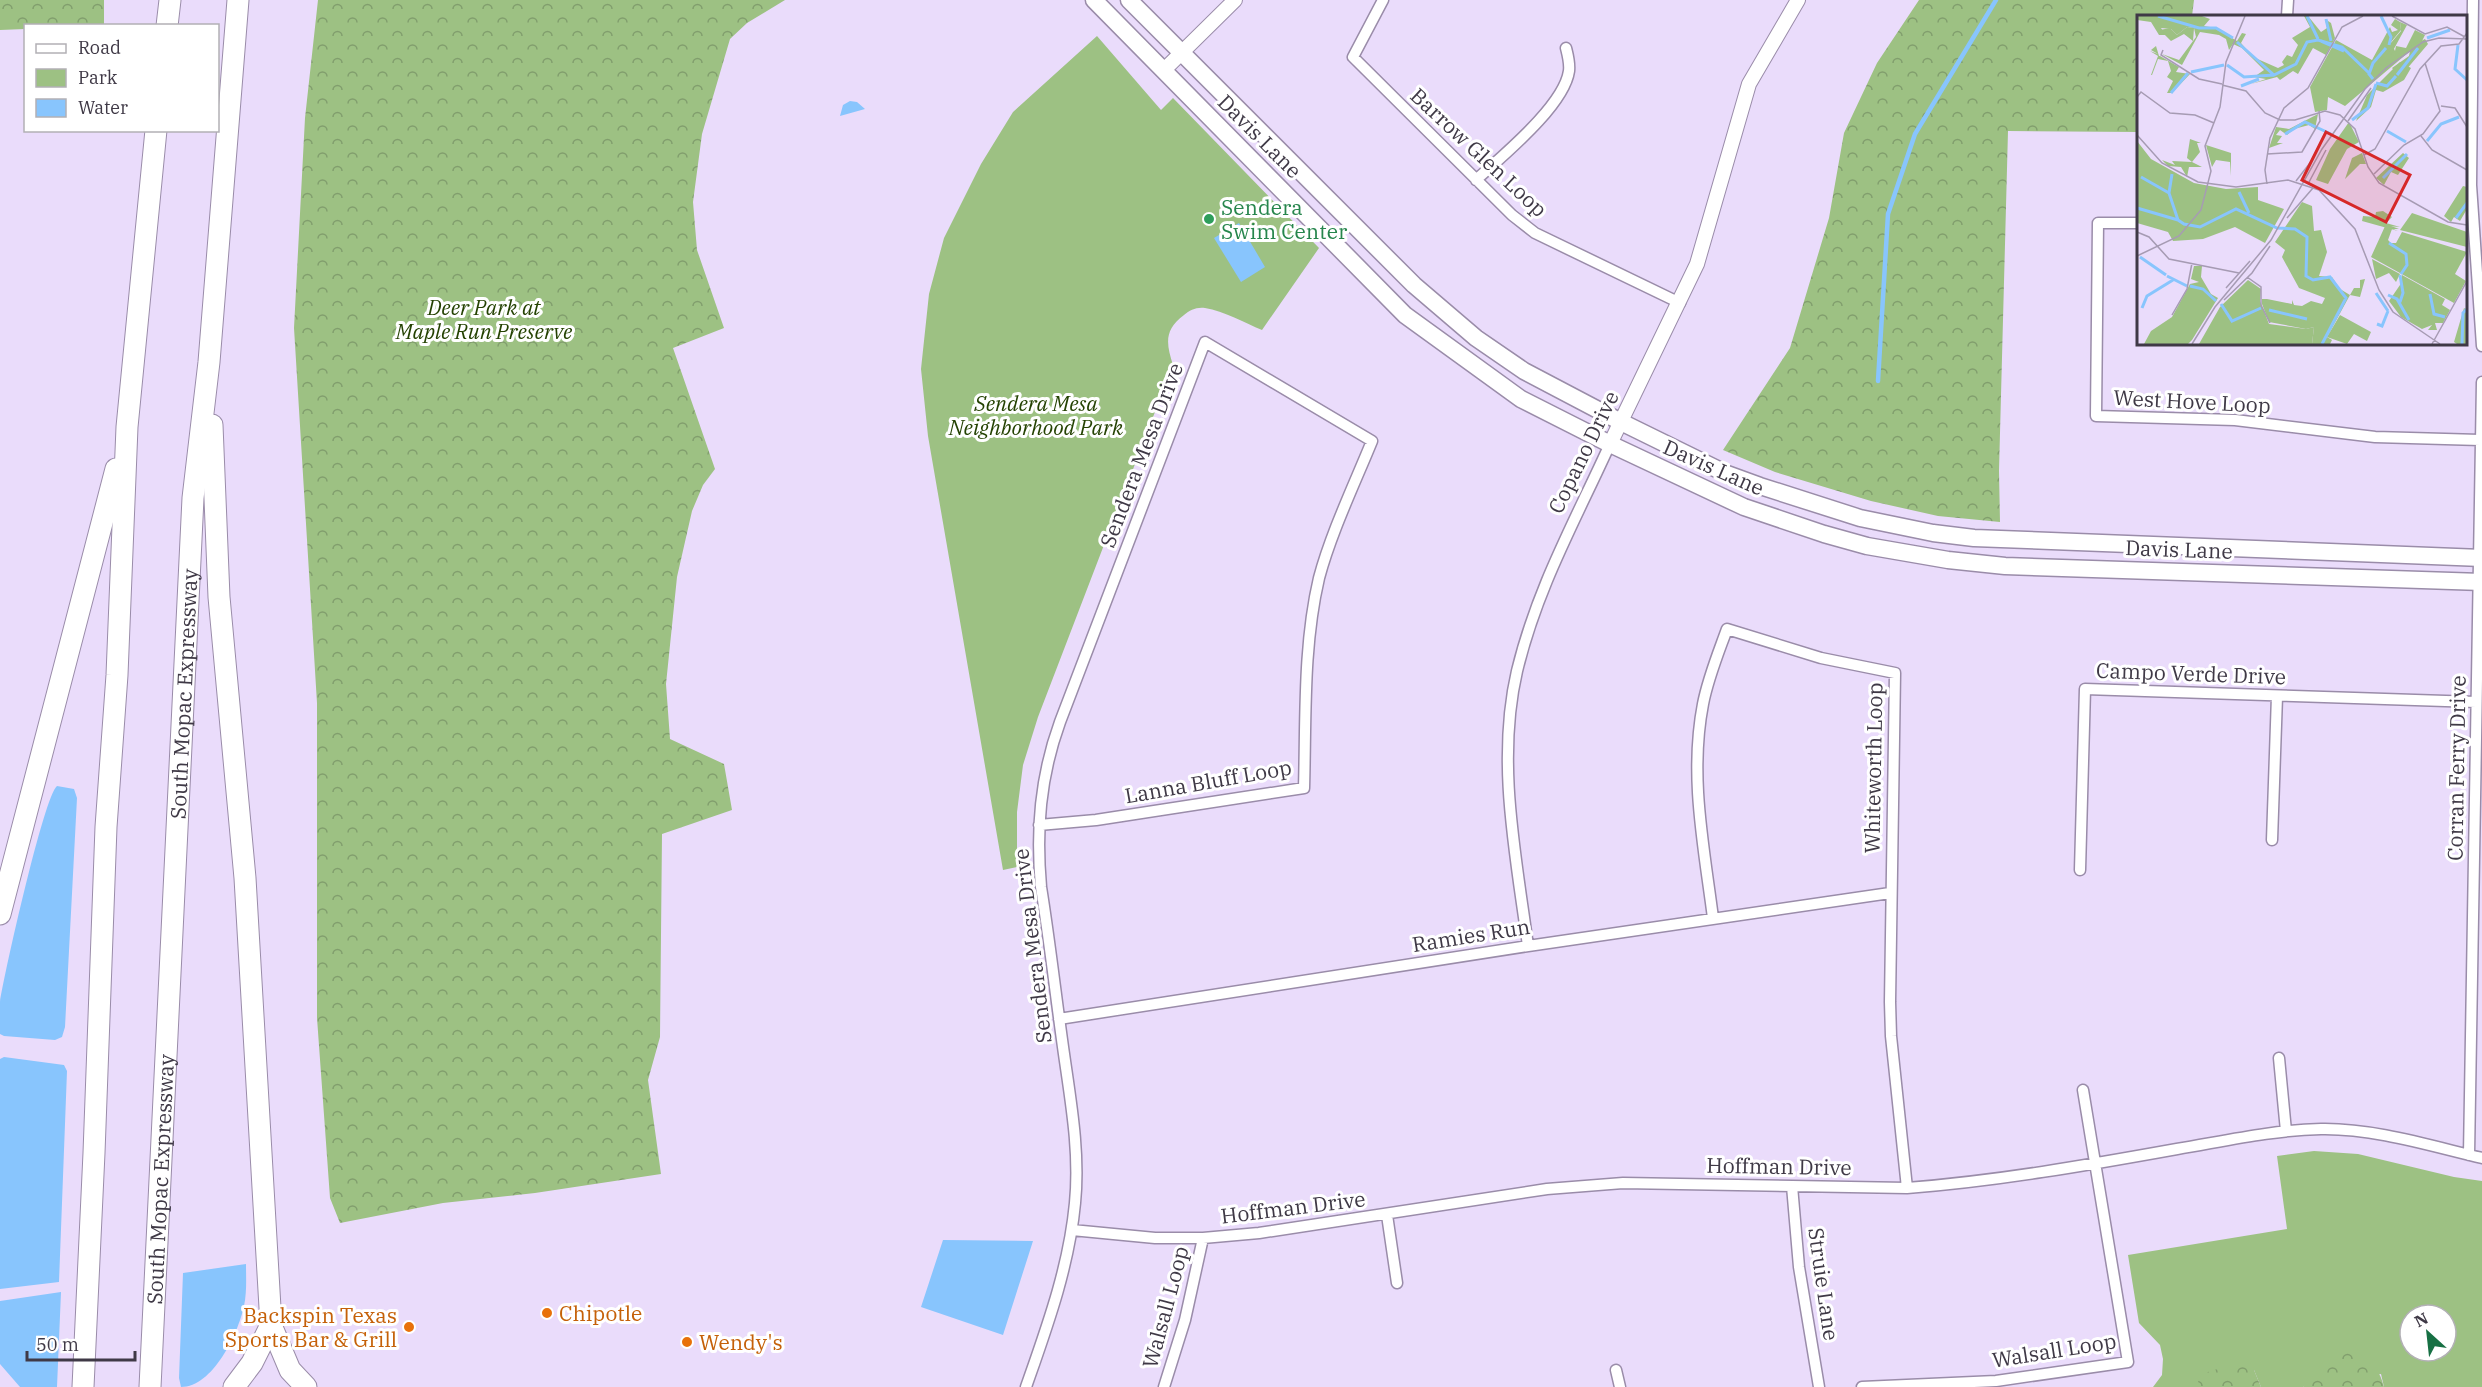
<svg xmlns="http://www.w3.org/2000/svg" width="2482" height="1387" font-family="'IBM Plex Serif',serif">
	<defs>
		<pattern id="forest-crowns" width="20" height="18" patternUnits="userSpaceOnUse" patternTransform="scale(1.5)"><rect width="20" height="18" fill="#9dc183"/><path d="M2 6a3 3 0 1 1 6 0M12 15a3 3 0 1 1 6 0" fill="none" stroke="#819e6d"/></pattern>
	</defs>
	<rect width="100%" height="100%" fill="#eadcfb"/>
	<!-- green -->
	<path fill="#9dc183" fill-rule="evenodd" d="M 1097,36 L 1161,110 L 1173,98 L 1319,248 L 1262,330 C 1245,323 1224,311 1205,308 C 1196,307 1190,310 1184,315 C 1164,330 1166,343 1173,365 L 1038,717 L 1023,765 L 1017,812 L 1017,867 L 1003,870 L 928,436 L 921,369 L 929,294 L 944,238 L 981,164 L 1013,112 Z
		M 2314,1151 L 2358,1154 L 2454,1177 L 2482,1181 L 2482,1387 L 2384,1387 L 2381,1374 L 2308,1384 L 2303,1387 L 2261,1387 L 2254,1370 L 2199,1380 L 2199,1387 L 2153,1387 L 2162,1375 L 2163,1359 L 2160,1345 L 2139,1323 L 2128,1255 L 2287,1229 L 2277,1156 ZM 2410,1315 L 2446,1315 L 2446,1351 L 2410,1351 Z"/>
	<!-- forest -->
	<path fill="url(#forest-crowns)" d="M 0,0 L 104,0 L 104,25 L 26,26 L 25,29 L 0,30 Z
		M 318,0 L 785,0 L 747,23 L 730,39 L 702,134 L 693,202 L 697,250 L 724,328 L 673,348 L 715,469 L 703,485 L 692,511 L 677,577 L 666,684 L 670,739 L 724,764 L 732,810 L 662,834 L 660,1037 L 648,1080 L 661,1174 L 535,1193 L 443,1203 L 340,1223 L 330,1198 L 317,1018 L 317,703 L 294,328 L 305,118 Z
		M 1919,0 L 2194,0 L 2192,16 L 2138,16 L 2138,132 L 2008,131 L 1999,471 L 2000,522 L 1938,516 L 1871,501 L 1775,472 L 1723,450 L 1790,348 L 1829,218 L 1844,133 L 1877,63 Z
		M 2350,1352 C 2369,1358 2379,1367 2384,1387 L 2303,1387 L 2334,1355 Z
		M 2246,1360 L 2254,1370 L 2261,1387 L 2199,1387 L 2198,1380 L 2208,1372 Z"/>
	<!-- water -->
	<path fill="#88c5fd" d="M 850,101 L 857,102 L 865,109 L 840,116 L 843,105 Z
		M 1239,223 L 1265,267 L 1241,282 L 1214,238 Z
		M 57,786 L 74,789 L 77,798 L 65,1027 L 62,1037 L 55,1040 L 4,1036 L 0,1034 C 0,1023 0,1012 0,1002 C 4,975 44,796 57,786 Z
		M 4,1057 L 64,1065 L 67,1071 L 59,1282 L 0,1289 L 0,1059 Z
		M 943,1240 L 1033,1241 L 1003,1335 L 921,1307 Z
		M 246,1264 C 246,1278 247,1292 244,1306 C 238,1334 213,1387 181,1387 L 179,1378 L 183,1273 Z
		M 61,1292 L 57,1387 L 20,1387 L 0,1364 L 0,1301 Z"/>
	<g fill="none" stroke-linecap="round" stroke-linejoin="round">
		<!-- stream -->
		<path stroke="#88c5fd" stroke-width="4.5" d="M 1878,381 L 1888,214 L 1915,134 L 1996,0"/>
		<defs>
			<path id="minor" d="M 1383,0 L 1353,57 L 1512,215 L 1535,233 L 1680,303
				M 2473,0 L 2471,185 L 2482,346
				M 2287,16 L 2288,0
				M 1476,180 C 1502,156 1564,106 1569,71 C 1570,63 1568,56 1566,48
				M 2138,223 L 2098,223 L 2096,416 L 2235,420 L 2375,437 L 2480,440
				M 2272,840 L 2277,696
				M 2080,870 L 2085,689 L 2476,702
				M 1713,918 C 1704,847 1689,776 1703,704 C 1708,678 1718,654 1727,629 L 1821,658 L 1895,673 L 1890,1002 L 1891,1036 L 1907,1188
				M 1528,946 C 1516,856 1496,761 1517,671 C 1537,588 1575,521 1610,444
				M 1059,1019 L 1528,946 L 1890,893
				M 2279,1058 L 2286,1131
				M 2469,1155 L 2482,382
				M 1792,1186 L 1799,1267 L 1819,1387
				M 1387,1215 L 1397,1283
				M 1072,1230 L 1155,1238 L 1203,1238 L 1259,1233 L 1547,1189 L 1623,1183 L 1907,1188 C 1998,1181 2088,1165 2177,1149 C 2225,1141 2273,1130 2321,1129 C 2373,1128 2431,1146 2482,1158
				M 1616,1370 L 1620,1387
				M 1026,1387 C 1047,1327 1069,1267 1075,1203 C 1080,1153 1071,1103 1064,1054 C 1056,998 1050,943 1041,887 C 1036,830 1040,777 1060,722 L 1205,342 L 1372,441 C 1354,485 1331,533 1319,578 C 1303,646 1306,718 1304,788 L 1096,820 L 1039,825
				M 1164,1387 L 1185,1320 L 1203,1238
				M 1862,1387 L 1996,1381 L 2128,1362 L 2083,1090"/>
			<path id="tertiary" d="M 1164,70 L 1235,0
				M 1610,444 L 1697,264 L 1749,84 L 1798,0"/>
			<path id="secondary" d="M 1094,0 L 1405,315 L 1521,399 L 1610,444 L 1744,507 L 1824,534 L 1867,546 L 1948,560 L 2005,566 L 2482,582
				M 1129,0 L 1414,285 L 1476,338 L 1524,371 L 1621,422 L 1727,474 L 1760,486 L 1860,518 L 1933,533 L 1974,538 L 2482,558"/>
			<g id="motorway">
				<path d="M 167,26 L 170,0"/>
				<path d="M 212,425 L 219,597 L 245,878 L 271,1325 L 290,1370 L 306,1387"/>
				<path d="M 0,914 L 116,469"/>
				<path d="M 83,1387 L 94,1153 L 106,827 L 117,675 L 127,427 L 156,130"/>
				<path id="s1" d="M 150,1387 L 193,498 L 209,362 L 238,0"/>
				<path d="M 234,1387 L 252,1363 L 271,1325"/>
			</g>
		</defs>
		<!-- minor casing -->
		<use href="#minor" stroke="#9a8ca9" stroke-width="13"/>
		<!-- tertiary casing -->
		<use href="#tertiary" stroke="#9a8ca9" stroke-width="16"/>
		<!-- secondary casing -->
		<use href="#secondary" stroke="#9a8ca9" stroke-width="19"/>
		<!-- motorway casing -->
		<use href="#motorway" stroke="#9a8ca9" stroke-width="23"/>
		<!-- minor -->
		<use href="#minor" stroke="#fff" stroke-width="10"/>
		<!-- tertiary -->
		<use href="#tertiary" stroke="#fff" stroke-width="14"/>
		<!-- secondary -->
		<use href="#secondary" stroke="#fff" stroke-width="16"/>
		<!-- motorway -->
		<use href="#motorway" stroke="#fff" stroke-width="21"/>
	</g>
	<!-- markers -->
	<circle fill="#2e9e5b" stroke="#fff" stroke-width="2" cx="1209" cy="219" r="6"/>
	<g fill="#e8710a" stroke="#fff" stroke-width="2">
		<circle cx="547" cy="1313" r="6"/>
		<circle cx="409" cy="1327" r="6"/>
		<circle cx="687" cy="1342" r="6"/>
	</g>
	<g text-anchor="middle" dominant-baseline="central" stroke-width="6" stroke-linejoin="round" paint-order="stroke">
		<!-- street labels -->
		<g font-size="21" fill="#3f3946" stroke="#fff">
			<text transform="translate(1260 136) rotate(45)">Davis Lane</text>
			<text transform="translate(1479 152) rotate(43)">Barrow Glen Loop</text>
			<text transform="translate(2192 401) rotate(3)">West Hove Loop</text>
			<text transform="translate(1583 452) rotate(-64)">Copano Drive</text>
			<text transform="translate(1141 455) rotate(-69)">Sendera Mesa Drive</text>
			<text transform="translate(1714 467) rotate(24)">Davis Lane</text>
			<text transform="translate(2179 549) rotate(2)">Davis Lane</text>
			<text transform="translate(2191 673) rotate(2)">Campo Verde Drive</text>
			<text stroke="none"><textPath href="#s1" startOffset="694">South Mopac Expressway</textPath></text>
			<text transform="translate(1873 768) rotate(-89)">Whiteworth Loop</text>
			<text transform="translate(2456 768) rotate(-89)">Corran Ferry Drive</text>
			<text transform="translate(1208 781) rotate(-10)">Lanna Bluff Loop</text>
			<text transform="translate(1471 935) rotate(-9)">Ramies Run</text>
			<text transform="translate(1032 946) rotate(-97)">Sendera Mesa Drive</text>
			<text transform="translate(1779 1166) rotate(1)">Hoffman Drive</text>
			<text stroke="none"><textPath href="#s1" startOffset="208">South Mopac Expressway</textPath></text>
			<text transform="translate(1293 1207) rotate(-7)">Hoffman Drive</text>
			<text transform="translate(1824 1284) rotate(82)">Struie Lane</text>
			<text transform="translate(1165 1307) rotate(-75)">Walsall Loop</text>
			<text transform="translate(2054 1350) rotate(-9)">Walsall Loop</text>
		</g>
		<!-- leisure labels -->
		<g font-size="21" fill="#27864d" stroke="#fff" text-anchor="start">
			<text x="1221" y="207">Sendera<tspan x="1221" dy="24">Swim Center</tspan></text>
		</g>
		<!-- park labels -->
		<g font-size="21" font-style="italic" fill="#244202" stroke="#fff">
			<text x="484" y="307">Deer Park at<tspan x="484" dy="24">Maple Run Preserve</tspan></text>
			<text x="1036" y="403">Sendera Mesa<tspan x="1036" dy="24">Neighborhood Park</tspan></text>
		</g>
		<!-- food labels -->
		<g font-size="21" fill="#c56008" stroke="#fff" text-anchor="start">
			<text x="559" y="1313">Chipotle</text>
			<text x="397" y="1315" text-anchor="end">Backspin Texas<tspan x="397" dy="24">Sports Bar &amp; Grill</tspan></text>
			<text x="699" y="1342">Wendy's</text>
		</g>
	</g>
	<!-- overview -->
	<g transform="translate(2137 15)">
		<rect width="330" height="330" fill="#eadcfb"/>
		<path d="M 167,1 L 171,1 L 184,17 L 190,13 L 188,4 L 194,8 L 198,23 L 189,40 L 176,33 L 161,59 L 156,56 L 143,65 L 140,62 L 114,69 L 129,64 L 117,62 L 127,55 L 105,33 L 96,29 L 92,35 L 89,24 L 75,16 L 63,17 L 77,12 L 100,26 L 105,18 L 109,19 L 104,28 L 116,42 L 141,53 L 147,50 L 145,47 L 150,40 L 155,42 L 161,30 L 155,23 L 173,12 ZM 258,4 L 263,7 L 264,15 L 254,27 L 258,36 L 259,31 L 269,33 L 278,15 L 288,20 L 285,26 L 208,91 L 191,82 L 190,95 L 178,97 L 173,72 L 199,25 L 235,45 L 253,12 L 255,17 L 261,15 L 254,10 ZM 50,12 L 57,13 L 56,26 L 47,19 L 34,26 L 23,15 L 33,13 L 40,20 ZM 263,47 L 274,53 L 267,65 L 246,77 L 239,75 L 234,92 L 219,106 L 230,80 ZM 0,126 L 14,144 L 57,168 L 89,174 L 121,172 L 121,185 L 147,194 L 128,228 L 98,212 L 66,224 L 36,226 L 31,217 L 0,208 ZM 225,138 L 229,149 L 223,149 L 208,164 L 215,143 ZM 165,187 L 175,191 L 177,216 L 184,215 L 190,237 L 182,261 L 195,262 L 203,274 L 213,280 L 217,273 L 223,273 L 223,265 L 228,264 L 223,282 L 213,280 L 190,322 L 195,325 L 193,329 L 175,329 L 177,312 L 169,314 L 132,307 L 125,289 L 125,284 L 130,284 L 155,289 L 155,285 L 157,290 L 165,291 L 174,286 L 185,289 L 188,283 L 162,273 L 145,242 L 148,235 L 138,227 ZM 246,196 L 255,202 L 249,208 L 263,212 L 249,211 L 261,216 L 225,206 L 226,201 L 238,202 L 239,197 Z" fill="#9dc183"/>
		<path d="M 0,1 L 65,1 L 73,4 L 67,11 L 79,13 L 82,20 L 63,17 L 45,50 L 25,39 L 42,45 L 59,22 L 57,13 L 50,12 L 40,20 L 34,14 L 24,13 L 29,20 L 22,20 L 14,7 L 0,5 ZM 263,7 L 270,10 L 247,52 L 241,47 L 256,34 L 253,29 L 264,16 ZM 19,31 L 22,41 L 23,41 L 42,52 L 39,57 L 53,59 L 35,78 L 30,78 L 36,66 L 30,62 L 34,56 L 31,46 L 21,44 L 15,60 L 14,60 L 21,41 L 13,36 L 21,39 L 14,35 ZM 181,99 L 178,114 L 172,110 L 157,114 L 150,120 L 143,115 L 139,120 L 145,121 L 140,128 L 146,128 L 132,133 L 139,112 L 152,114 ZM 212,107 L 222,127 L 210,134 L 191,169 L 179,165 L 193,134 ZM 53,124 L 64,128 L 60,128 L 63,137 L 55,147 L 65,152 L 52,152 L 50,162 L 44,152 L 31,151 L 25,145 L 38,150 L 35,146 L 55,147 L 50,143 ZM 69,130 L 94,138 L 94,161 L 93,147 L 79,145 L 75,152 ZM 266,138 L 272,143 L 261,160 L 254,157 L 247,170 L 239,163 ZM 326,171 L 330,172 L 330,194 L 323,206 L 317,202 L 314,207 L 307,201 ZM 275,198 L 330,217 L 330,232 L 263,215 ZM 249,209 L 262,214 L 255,214 L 251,225 L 254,228 L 259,228 L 265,217 L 330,237 L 318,259 L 329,266 L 317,288 L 234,242 ZM 235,244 L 263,259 L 259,267 L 252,258 L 239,264 ZM 57,251 L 65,251 L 64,262 L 74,279 L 81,283 L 55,325 L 51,329 L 7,329 L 14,316 L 35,302 L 53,269 L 62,267 L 54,264 ZM 265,260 L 308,284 L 305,290 L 313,295 L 306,308 L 298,308 L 300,315 L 291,315 L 295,310 L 285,314 L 264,302 L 252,286 L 263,270 ZM 327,293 L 330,295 L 330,329 L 320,329 L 317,327 ZM 203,300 L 234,317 L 230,326 L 217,319 L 210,329 L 190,322 Z" fill="#9dc183"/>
		<path d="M 288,24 L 291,29 L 263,62 L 255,53 L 272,41 L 274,31 Z" fill="#9dc183"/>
		<path d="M 111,265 L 124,274 L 123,286 L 132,309 L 169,314 L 177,312 L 175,329 L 62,329 L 83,292 Z" fill="#9dc183"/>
		<path fill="none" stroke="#88c5fd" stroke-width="3" d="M 21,1 L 62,13 L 79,13 L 96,23M 170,1 L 181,24M 244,1 L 254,22 L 252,30M 189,4 L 194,26M 290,23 L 313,15M 184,26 L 207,36M 100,27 L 137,60 L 159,49 L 170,27 L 181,25 L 205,32 L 232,58M 321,30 L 318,54 L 330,65M 90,50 L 107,62 L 137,60M 54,57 L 87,50M 260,60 L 281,33M 236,64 L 232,59 L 236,48 L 249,33M 239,68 L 250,71 L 259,61M 104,71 L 122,64M 34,78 L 51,58M 215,105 L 231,93 L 239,69M 250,116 L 269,127M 148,119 L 168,107 L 194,119M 290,126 L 304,109 L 322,102M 4,162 L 32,178 L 41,205 L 47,209 L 63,212 L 99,194 L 140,213 L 158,214 L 170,222 L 169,261 L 176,265 L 193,262 L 209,283 L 185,329M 246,163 L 270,139M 102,177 L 112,198M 32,178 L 35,159M 0,193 L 41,205M 319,203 L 330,188M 252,228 L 269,239 L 270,250 L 264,259M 3,242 L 29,260M 30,261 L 50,271M 53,271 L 66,274 L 79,286M 239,278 L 251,296M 293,279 L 297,299 L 308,302M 251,280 L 260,284 L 272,305M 263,287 L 266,278 L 263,260M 84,289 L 95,306 L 124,293M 5,293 L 10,281 L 36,265M 132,295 L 170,304M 240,309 L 245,311 L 251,296M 325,329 L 326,298 L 330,294"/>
		<path fill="none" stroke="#a69bb3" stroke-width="1.5" d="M 255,1 L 288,19 L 310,12 L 328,22M 26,35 L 24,40 L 62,64 L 85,69M 85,70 L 109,76 L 128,98 L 143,105 L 158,105 L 188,96 L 203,100 L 218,114 L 231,152 L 242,168 L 311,207 L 330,210M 0,82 L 4,77 L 33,98 L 58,100 L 77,108M 304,91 L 318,93 L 330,112M 211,106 L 234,73M 0,120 L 25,148 L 61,167 L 99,172 L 151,165 L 182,175 L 218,214 L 242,275 L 256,297 L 303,329M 284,121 L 295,135 L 330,155M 130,139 L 165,137 L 183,106 L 182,96M 227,140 L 238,134 L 283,54 L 304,31 L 322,29 L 330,18M 237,159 L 267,130 L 286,119 L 303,96 L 288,48M 159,166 L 176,144M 130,169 L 128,155 L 133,123 L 147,93 L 171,73 L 205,12 L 226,1M 171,169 L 189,135M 150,203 L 176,173M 0,217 L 12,222 L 32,244 L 102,258M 0,241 L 42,221 L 64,195 L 74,156 L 68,131 L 83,92 L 89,47 L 108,1M 110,262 L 124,272 L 124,290 L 133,308M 89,273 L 113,246M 87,285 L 115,258 L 133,231M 35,300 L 50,274 L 55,248M 55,329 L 78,292 L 134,225 L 185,134 L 228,74 L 249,53 L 286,27 L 302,23 L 330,24M 295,329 L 330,266"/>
		<path fill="#d62828" fill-opacity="0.15" stroke="#d62828" stroke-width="3" d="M 189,117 L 273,160 L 249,207 L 165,165 Z"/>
		<rect width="330" height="330" fill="none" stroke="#3f3946" stroke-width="3"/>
	</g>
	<!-- legend -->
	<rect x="24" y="24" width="195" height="108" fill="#ffffff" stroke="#b2b0b5" stroke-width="1.5"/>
	<rect x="36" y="44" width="30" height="9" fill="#ffffff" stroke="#b2b0b5" stroke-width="1.5"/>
	<text x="78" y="54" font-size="18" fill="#3f3946">Road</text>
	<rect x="36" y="69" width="30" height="18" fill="#9dc183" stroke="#b2b0b5" stroke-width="1.5"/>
	<text x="78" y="84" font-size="18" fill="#3f3946">Park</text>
	<rect x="36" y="99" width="30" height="18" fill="#88c5fd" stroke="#b2b0b5" stroke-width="1.5"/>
	<text x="78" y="114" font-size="18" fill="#3f3946">Water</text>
	<!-- north arrow -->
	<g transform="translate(2428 1333) rotate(333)"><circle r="28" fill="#ffffff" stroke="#b2b0b5" stroke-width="1.5"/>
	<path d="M0-4.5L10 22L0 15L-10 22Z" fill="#177044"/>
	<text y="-9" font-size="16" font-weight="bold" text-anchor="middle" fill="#3f3946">N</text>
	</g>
	<!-- scale -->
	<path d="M27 1351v9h108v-9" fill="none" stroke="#3f3946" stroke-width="3"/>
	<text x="36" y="1351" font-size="18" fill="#3f3946" stroke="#ffffff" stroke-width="4.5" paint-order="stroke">50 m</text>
</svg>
